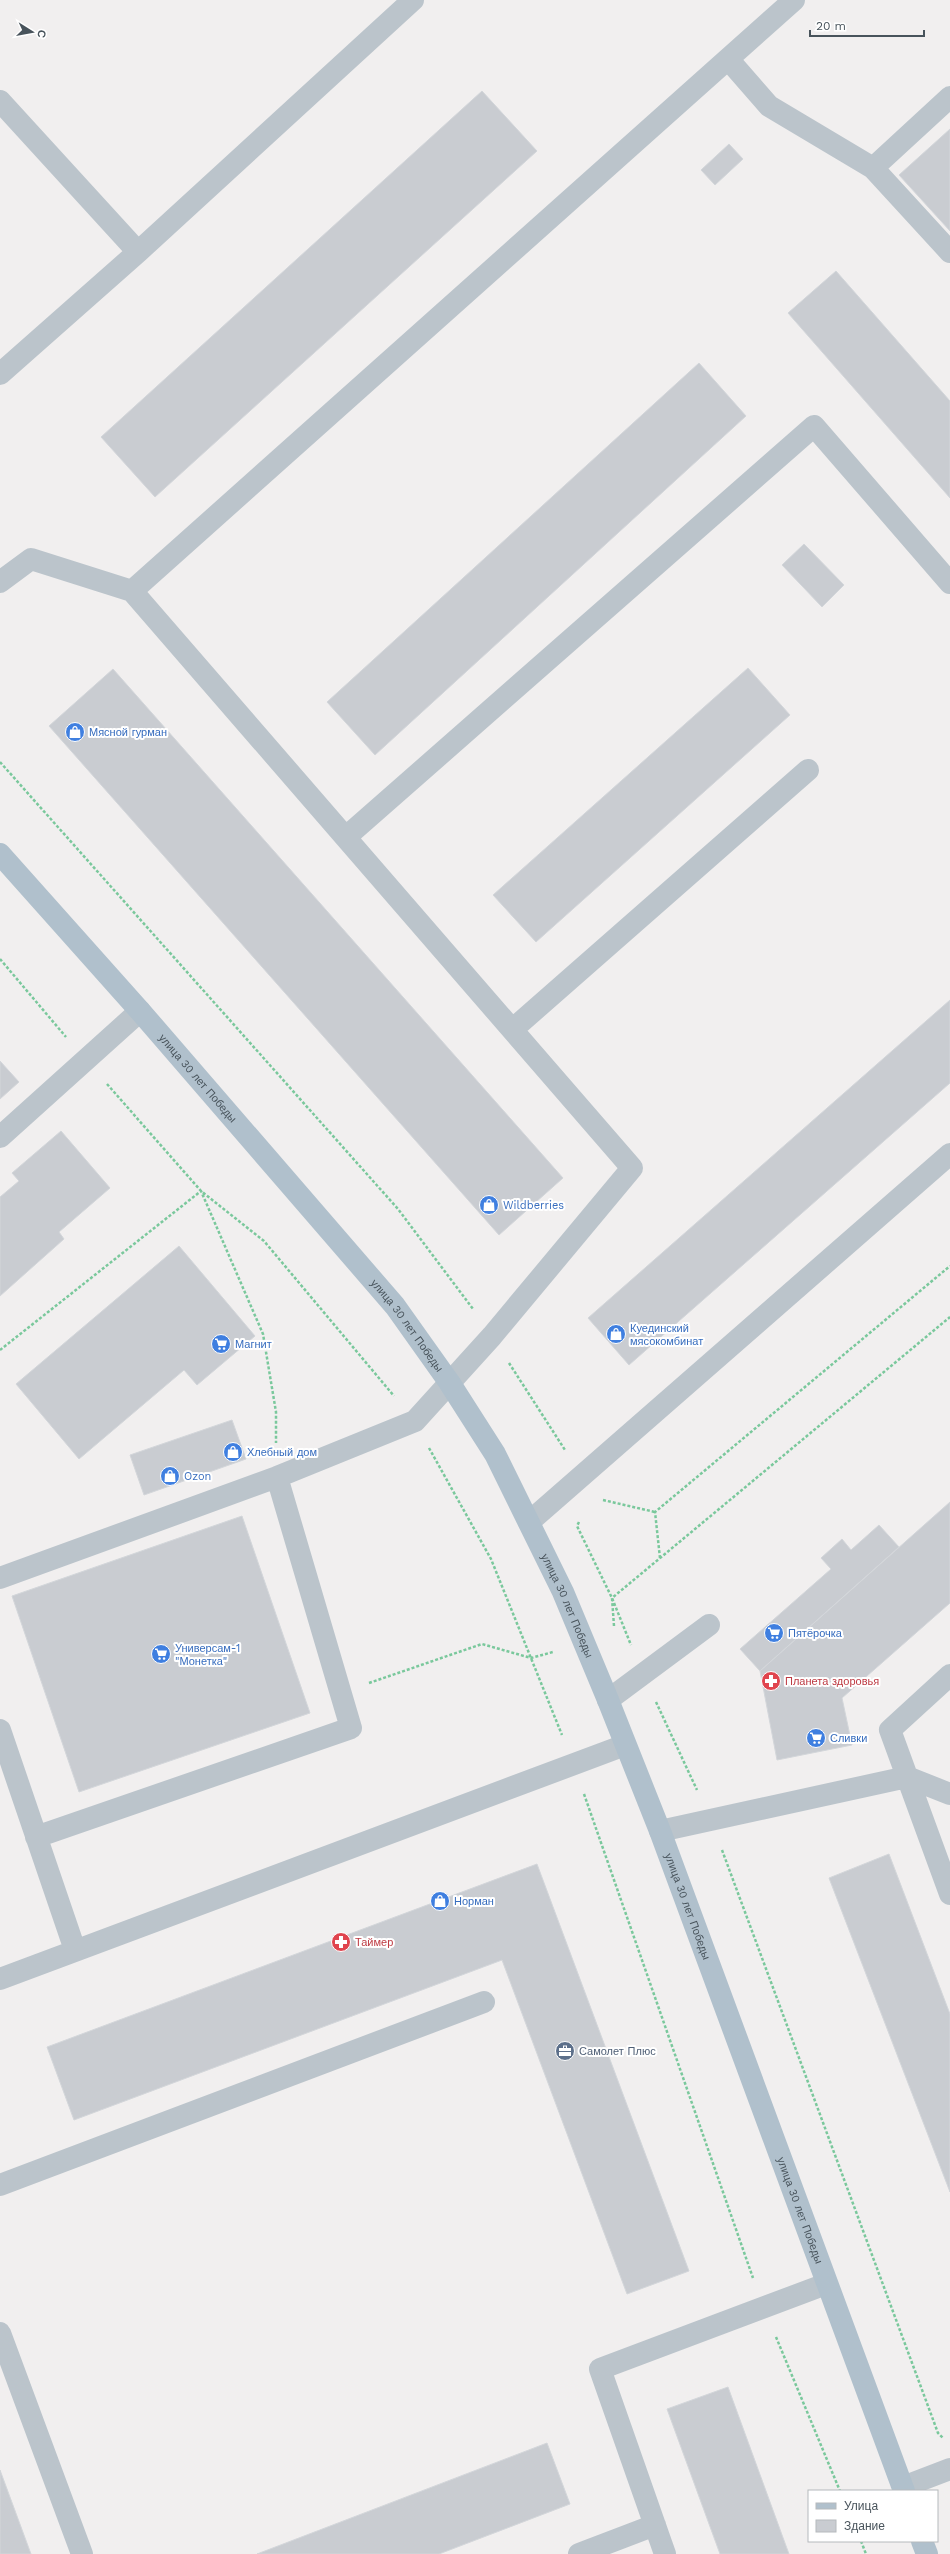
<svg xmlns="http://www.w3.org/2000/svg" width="950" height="2554" font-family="'Work Sans',sans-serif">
	<rect width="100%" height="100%" fill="#f1efef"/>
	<!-- building -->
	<path fill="#c9ccd1" stroke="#d3d6da" d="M 482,91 L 537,151 L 155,497 L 101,437 Z
		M 950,129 L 950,231 L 899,175 Z
		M 729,144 L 743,159 L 715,185 L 701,170 Z
		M 836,271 L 950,401 L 950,498 L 788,313 Z
		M 699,363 L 746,416 L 375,755 L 327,702 Z
		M 804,544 L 844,585 L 822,607 L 782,565 Z
		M 748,668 L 790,715 L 536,942 L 493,895 Z
		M 113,669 L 563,1178 L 499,1235 L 49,726 Z
		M 950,1000 L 950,1083 L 629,1365 L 588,1318 Z
		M 0,1061 L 19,1082 L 0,1099 Z
		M 61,1131 L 110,1188 L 59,1232 L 64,1239 L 0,1296 L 0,1197 L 19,1181 L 12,1173 Z
		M 179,1246 L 255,1336 L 197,1385 L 184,1370 L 79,1459 L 16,1384 Z
		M 232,1420 L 246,1459 L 144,1495 L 130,1455 Z
		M 950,1502 L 950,1603 L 842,1698 L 852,1745 L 777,1760 L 760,1671 Z
		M 242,1516 L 310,1713 L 79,1792 L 12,1596 Z
		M 879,1525 L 899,1547 L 760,1671 L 740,1649 L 831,1569 L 821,1558 L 842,1539 L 851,1550 Z
		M 889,1854 L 950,2014 L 950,2192 L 829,1878 Z
		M 537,1864 L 689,2271 L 627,2294 L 502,1960 L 74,2120 L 47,2047 Z
		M 728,2387 L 789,2554 L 720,2554 L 667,2409 Z
		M 547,2443 L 570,2504 L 439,2554 L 257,2554 Z
		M 0,2470 L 31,2554 L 0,2554 Z"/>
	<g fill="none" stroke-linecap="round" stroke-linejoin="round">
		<!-- path -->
		<path stroke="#7ac89c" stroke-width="2.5" stroke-dasharray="3 2" stroke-linecap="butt" d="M 0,762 L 398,1209 L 473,1309
			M 0,959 L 66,1037
			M 107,1084 L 201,1191 L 264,1241 L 394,1396
			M 0,1350 L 201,1191 L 263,1334 L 276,1412 L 276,1443
			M 509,1363 L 565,1450
			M 429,1448 L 491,1559 L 562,1735
			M 603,1500 L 655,1512
			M 579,1522 L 577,1526 L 612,1598 L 631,1645
			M 660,1558 L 655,1512 L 950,1266
			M 614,1626 L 612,1598 L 950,1317
			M 369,1683 L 482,1644 L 531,1658 L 553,1652
			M 656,1702 L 697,1790
			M 584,1794 L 753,2278
			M 722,1850 L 938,2433 L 943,2438
			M 776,2337 L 840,2491
			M 861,2541 L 866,2554"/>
		<!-- minor -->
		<path stroke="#bbc4cb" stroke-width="22" d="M 728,59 L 769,106 L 873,168
			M 950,97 L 873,168 L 950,252
			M 0,101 L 138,252
			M 0,374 L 138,252 L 413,0
			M 0,582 L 31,559 L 132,591 L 632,1168 L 492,1336 L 415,1421 L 277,1477
			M 132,591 L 794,0
			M 346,837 L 814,426 L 950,583
			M 513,1029 L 808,770
			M 0,1137 L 140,1011
			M 529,1522 L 950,1154
			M 0,1578 L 277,1477 L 351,1728 L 36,1837
			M 950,1675 L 890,1730 L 950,1894
			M 608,1700 L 709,1625
			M 0,1730 L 75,1950
			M 660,1831 L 907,1777 L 950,1794
			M 0,1979 L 625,1745
			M 0,2185 L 484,2002
			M 0,2333 L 82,2554
			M 903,2487 L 950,2469
			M 579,2554 L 655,2525
			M 665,2554 L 600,2369 L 826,2284"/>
		<!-- major -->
		<g stroke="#b0c0cc" stroke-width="22">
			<path id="s1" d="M 0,854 L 140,1011 L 395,1306 L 449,1382 L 495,1454 L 563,1592 L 608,1700 L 660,1831 L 904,2491"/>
			<path d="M 922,2541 L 927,2554"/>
		</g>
	</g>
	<!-- icons -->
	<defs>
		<symbol id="shop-disc" viewBox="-11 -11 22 22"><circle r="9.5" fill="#3f7fe0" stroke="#fff"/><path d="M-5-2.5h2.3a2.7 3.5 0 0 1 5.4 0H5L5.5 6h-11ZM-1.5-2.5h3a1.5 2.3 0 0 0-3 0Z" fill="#fff"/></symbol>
		<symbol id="supermarket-disc" viewBox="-11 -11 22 22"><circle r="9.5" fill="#3f7fe0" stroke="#fff"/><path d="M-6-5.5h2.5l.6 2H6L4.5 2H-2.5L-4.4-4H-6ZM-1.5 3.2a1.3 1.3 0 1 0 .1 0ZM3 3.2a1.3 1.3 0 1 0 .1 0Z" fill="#fff"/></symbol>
		<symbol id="pharmacy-disc" viewBox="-11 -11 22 22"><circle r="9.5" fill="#e0444e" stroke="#fff"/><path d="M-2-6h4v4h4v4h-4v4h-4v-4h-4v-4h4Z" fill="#fff"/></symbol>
		<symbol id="office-disc" viewBox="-11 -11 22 22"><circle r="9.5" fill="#5c6f8a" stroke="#fff"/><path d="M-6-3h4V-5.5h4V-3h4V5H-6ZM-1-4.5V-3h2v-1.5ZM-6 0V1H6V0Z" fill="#fff"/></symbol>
	</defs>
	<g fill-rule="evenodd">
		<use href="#shop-disc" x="64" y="721" width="22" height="22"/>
		<use href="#shop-disc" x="478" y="1194" width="22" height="22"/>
		<use href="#shop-disc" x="605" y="1323" width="22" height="22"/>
		<use href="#supermarket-disc" x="210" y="1333" width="22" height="22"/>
		<use href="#shop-disc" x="222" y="1441" width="22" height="22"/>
		<use href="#shop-disc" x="159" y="1465" width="22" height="22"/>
		<use href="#supermarket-disc" x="763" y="1622" width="22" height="22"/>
		<use href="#supermarket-disc" x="150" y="1643" width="22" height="22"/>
		<use href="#pharmacy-disc" x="760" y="1670" width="22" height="22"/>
		<use href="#supermarket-disc" x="805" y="1727" width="22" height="22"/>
		<use href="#shop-disc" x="429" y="1890" width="22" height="22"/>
		<use href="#pharmacy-disc" x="330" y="1931" width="22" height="22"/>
		<use href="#office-disc" x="554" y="2040" width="22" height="22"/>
	</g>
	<g text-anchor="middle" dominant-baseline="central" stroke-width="4" stroke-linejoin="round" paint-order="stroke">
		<!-- shop labels -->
		<g font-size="11" fill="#366cbe" stroke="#fff" text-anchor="start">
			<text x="89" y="732">Мясной гурман</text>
			<text x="503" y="1205">Wildberries</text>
			<text x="630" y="1328">Куединский<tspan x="630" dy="13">мясокомбинат</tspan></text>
			<text x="235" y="1344">Магнит</text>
			<text x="247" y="1452">Хлебный дом</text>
			<text x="184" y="1476">Ozon</text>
			<text x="788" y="1633">Пятёрочка</text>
			<text x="175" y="1648">Универсам-1<tspan x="175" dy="13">"Монетка"</tspan></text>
			<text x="830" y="1738">Сливки</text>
			<text x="454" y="1901">Норман</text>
		</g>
		<!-- street labels -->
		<g font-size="11" fill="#48535b" stroke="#fff">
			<text stroke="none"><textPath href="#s1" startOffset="299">улица 30 лет Победы</textPath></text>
			<text stroke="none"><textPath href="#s1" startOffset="623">улица 30 лет Победы</textPath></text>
			<text stroke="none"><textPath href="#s1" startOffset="947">улица 30 лет Победы</textPath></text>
			<text stroke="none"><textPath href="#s1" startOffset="1271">улица 30 лет Победы</textPath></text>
			<text stroke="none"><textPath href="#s1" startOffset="1595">улица 30 лет Победы</textPath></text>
		</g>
		<!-- health labels -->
		<g font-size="11" fill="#be3a42" stroke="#fff" text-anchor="start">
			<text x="785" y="1681">Планета здоровья</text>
			<text x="355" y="1942">Таймер</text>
		</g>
		<!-- service labels -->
		<g font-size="11" fill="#4e5e75" stroke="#fff" text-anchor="start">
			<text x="579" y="2051">Самолет Плюс</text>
		</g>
	</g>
	<!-- legend -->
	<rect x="808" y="2490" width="130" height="52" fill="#ffffff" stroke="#b6babd"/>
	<rect x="816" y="2503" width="20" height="6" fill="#b0c0cc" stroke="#b6babd"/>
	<text x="844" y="2510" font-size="12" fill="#48535b">Улица</text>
	<rect x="816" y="2520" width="20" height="12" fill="#c9ccd1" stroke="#b6babd"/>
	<text x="844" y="2530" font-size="12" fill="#48535b">Здание</text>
	<!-- north arrow -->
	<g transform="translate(32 32) rotate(101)" stroke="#ffffff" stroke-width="3" paint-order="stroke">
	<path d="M0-3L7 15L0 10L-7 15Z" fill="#48535b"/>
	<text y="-6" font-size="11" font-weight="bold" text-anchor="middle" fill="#48535b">С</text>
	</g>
	<!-- scale -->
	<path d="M810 30v6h114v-6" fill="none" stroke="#48535b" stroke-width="2"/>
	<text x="816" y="30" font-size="12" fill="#48535b" stroke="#ffffff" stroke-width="3" paint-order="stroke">20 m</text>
</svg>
